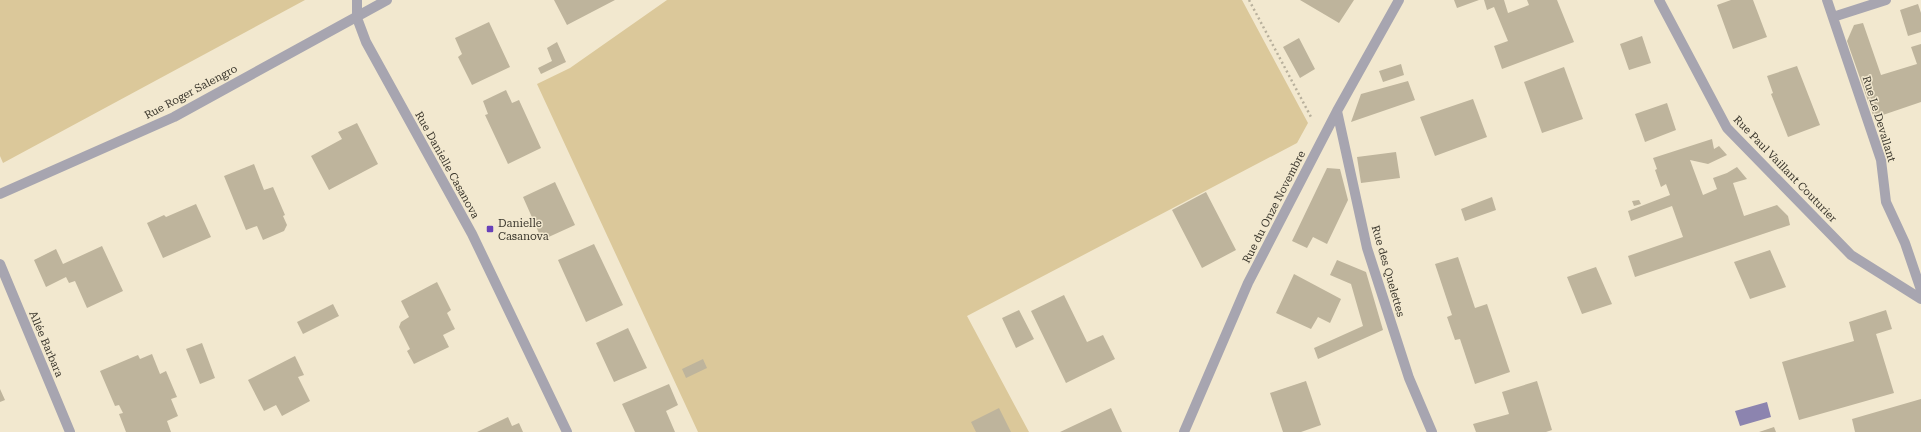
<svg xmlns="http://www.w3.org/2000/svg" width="1921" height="432" font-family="'Roboto Serif',serif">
	<rect width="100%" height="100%" fill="#f2e8cf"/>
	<!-- green -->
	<path fill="#dbc89a" d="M 0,0 L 305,0 L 3,163 L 0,156 Z
		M 667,0 L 1242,0 L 1308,123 L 1297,143 L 967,316 L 1029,432 L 698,432 L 537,84 L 570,68 Z"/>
	<!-- water -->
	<path fill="#8c84af" d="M 1767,402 L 1771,417 L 1740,426 L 1735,411 Z"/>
	<!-- building -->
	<path fill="#beb49c" d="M 554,0 L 615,0 L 567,25 Z
		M 1300,0 L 1354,0 L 1339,23 Z
		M 1454,0 L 1479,0 L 1457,8 Z
		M 1484,0 L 1504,0 L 1508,13 L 1529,5 L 1527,0 L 1557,0 L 1574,42 L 1502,69 L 1494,46 L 1508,41 L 1494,7 L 1487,10 Z
		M 1731,0 L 1753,0 L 1767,37 L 1733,49 L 1717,5 Z
		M 1918,4 L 1921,13 L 1921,32 L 1908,36 L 1900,10 Z
		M 489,22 L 510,67 L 472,85 L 458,57 L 462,54 L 455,38 Z
		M 1863,23 L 1881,75 L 1917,64 L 1911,47 L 1921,44 L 1921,102 L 1874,118 L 1847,41 L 1854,25 Z
		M 1642,36 L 1651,63 L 1629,70 L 1620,44 Z
		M 1299,38 L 1315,69 L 1300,78 L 1283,47 Z
		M 557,42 L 566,62 L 541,74 L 538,68 L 552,61 L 547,48 Z
		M 1401,64 L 1404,75 L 1383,82 L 1379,71 Z
		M 1797,66 L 1820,125 L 1788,137 L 1771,94 L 1773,93 L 1767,76 Z
		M 1564,67 L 1583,119 L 1542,133 L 1524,82 Z
		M 1408,81 L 1415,100 L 1351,122 L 1361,94 Z
		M 506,90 L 512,103 L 519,100 L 541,148 L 508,164 L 485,115 L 488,114 L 483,101 Z
		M 1473,99 L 1487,137 L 1435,156 L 1420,117 Z
		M 1667,103 L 1676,130 L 1645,142 L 1635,114 Z
		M 357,123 L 378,164 L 329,190 L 311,156 L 342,139 L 338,132 Z
		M 1712,139 L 1714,149 L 1719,146 L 1727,155 L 1708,164 L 1690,160 L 1703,195 L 1717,189 L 1713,178 L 1727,173 L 1737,167 L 1747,179 L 1733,183 L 1744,216 L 1777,205 L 1788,216 L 1790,225 L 1635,277 L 1628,256 L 1683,237 L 1672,206 L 1631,221 L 1628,211 L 1670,195 L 1666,184 L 1661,187 L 1655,170 L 1657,169 L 1653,158 Z
		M 1396,152 L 1400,178 L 1361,183 L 1357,157 Z
		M 254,164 L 264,190 L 273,187 L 285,215 L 283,216 L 287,225 L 284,231 L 263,240 L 257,226 L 246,230 L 224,176 Z
		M 1327,168 L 1340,169 L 1348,200 L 1327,244 L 1313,237 L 1307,248 L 1292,241 Z
		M 555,182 L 575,225 L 542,240 L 523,197 Z
		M 1206,192 L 1236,250 L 1202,268 L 1172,210 Z
		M 1492,197 L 1496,210 L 1465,221 L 1461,209 Z
		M 1639,200 L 1641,204 L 1634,206 L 1632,201 Z
		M 196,204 L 211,237 L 163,258 L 147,223 L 164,215 L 166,217 Z
		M 594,244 L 623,305 L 586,322 L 558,260 Z
		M 102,246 L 123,291 L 87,308 L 75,281 L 69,283 L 66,277 L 46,287 L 34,260 L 56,249 L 63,264 Z
		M 1770,250 L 1786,287 L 1750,299 L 1734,262 Z
		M 1458,257 L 1475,308 L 1487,304 L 1510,372 L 1475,384 L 1460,339 L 1455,340 L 1447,317 L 1452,315 L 1435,264 Z
		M 1337,260 L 1366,272 L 1383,330 L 1318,359 L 1314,348 L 1363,326 L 1351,284 L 1330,275 Z
		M 1596,267 L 1612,304 L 1582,314 L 1567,277 Z
		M 1294,274 L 1341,299 L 1330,323 L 1318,317 L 1311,329 L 1276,313 Z
		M 437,282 L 451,310 L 447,313 L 455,329 L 443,335 L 449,347 L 414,364 L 407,351 L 410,349 L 399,327 L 401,322 L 409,317 L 401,301 Z
		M 1064,295 L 1087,342 L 1103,335 L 1115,359 L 1066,383 L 1031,311 Z
		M 333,304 L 339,316 L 303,334 L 297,322 Z
		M 1019,310 L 1034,339 L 1016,348 L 1002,318 Z
		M 1886,310 L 1892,329 L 1876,334 L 1894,393 L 1799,420 L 1782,362 L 1854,341 L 1849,322 Z
		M 628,328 L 647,368 L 614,382 L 596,343 Z
		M 202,343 L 215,378 L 200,384 L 186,349 Z
		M 152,354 L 160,374 L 166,371 L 177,397 L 171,399 L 178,416 L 167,421 L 171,432 L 126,432 L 119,414 L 123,413 L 119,405 L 115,406 L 100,371 L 138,355 L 140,359 Z
		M 295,356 L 304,375 L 298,377 L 310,401 L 282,416 L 276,405 L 264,411 L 248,380 Z
		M 703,359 L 707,368 L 686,378 L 682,369 Z
		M 1306,381 L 1321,425 L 1301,432 L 1283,432 L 1270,393 Z
		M 1537,381 L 1552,430 L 1546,432 L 1476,432 L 1473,424 L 1509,414 L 1502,392 Z
		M 669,384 L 678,405 L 666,411 L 675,432 L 635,432 L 622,404 Z
		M 0,389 L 5,400 L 0,402 Z
		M 1921,399 L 1921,432 L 1855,432 L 1852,419 Z
		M 999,408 L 1011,432 L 976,432 L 971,422 Z
		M 1111,408 L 1122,432 L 1060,432 Z
		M 508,417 L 512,426 L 519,423 L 523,432 L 477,432 Z
		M 1774,427 L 1776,432 L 1759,432 Z"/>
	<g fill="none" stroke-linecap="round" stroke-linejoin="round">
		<!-- path -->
		<path stroke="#b8b09c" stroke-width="2.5" stroke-dasharray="2 3" stroke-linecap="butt" d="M 1249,0 L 1311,117"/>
		<!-- minor -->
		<path stroke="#a7a5b0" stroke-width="10" d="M 357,0 L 357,18 L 366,42 L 472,234 L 567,432
			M 1659,0 L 1727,128 L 1851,255 L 1921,299
			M 1827,0 L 1881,160 L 1886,202 L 1905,243 L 1921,290
			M 1833,17 L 1886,0
			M 1337,111 L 1367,248 L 1409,378 L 1432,432
			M 0,194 L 174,117 L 387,0
			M 0,264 L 70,432
			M 1184,432 L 1248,283 L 1337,111 L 1399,0"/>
	</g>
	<!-- markers -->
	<rect fill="#6841b9" stroke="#f2e8cf" stroke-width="1.5" x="486" y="225" width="8" height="8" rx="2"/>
	<g text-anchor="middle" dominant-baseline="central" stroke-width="3" stroke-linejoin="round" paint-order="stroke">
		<!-- street labels -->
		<g font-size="11" fill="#3c382e" stroke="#f2e8cf">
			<text transform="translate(191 92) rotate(-28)">Rue Roger Salengro</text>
			<text transform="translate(1879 119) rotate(73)">Rue Le Devallant</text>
			<text transform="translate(447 165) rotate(61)">Rue Danielle Casanova</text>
			<text transform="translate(1785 169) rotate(46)">Rue Paul Vaillant Couturier</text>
			<text transform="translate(1274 207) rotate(-63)">Rue du Onze Novembre</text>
			<text transform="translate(1388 271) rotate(74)">Rue des Quelettes</text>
			<text transform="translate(46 344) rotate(67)">Allée Barbara</text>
		</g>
		<!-- poi labels -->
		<g font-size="11" fill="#3c382e" stroke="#f2e8cf" text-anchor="start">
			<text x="498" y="223">Danielle<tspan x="498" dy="13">Casanova</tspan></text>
		</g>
	</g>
</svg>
